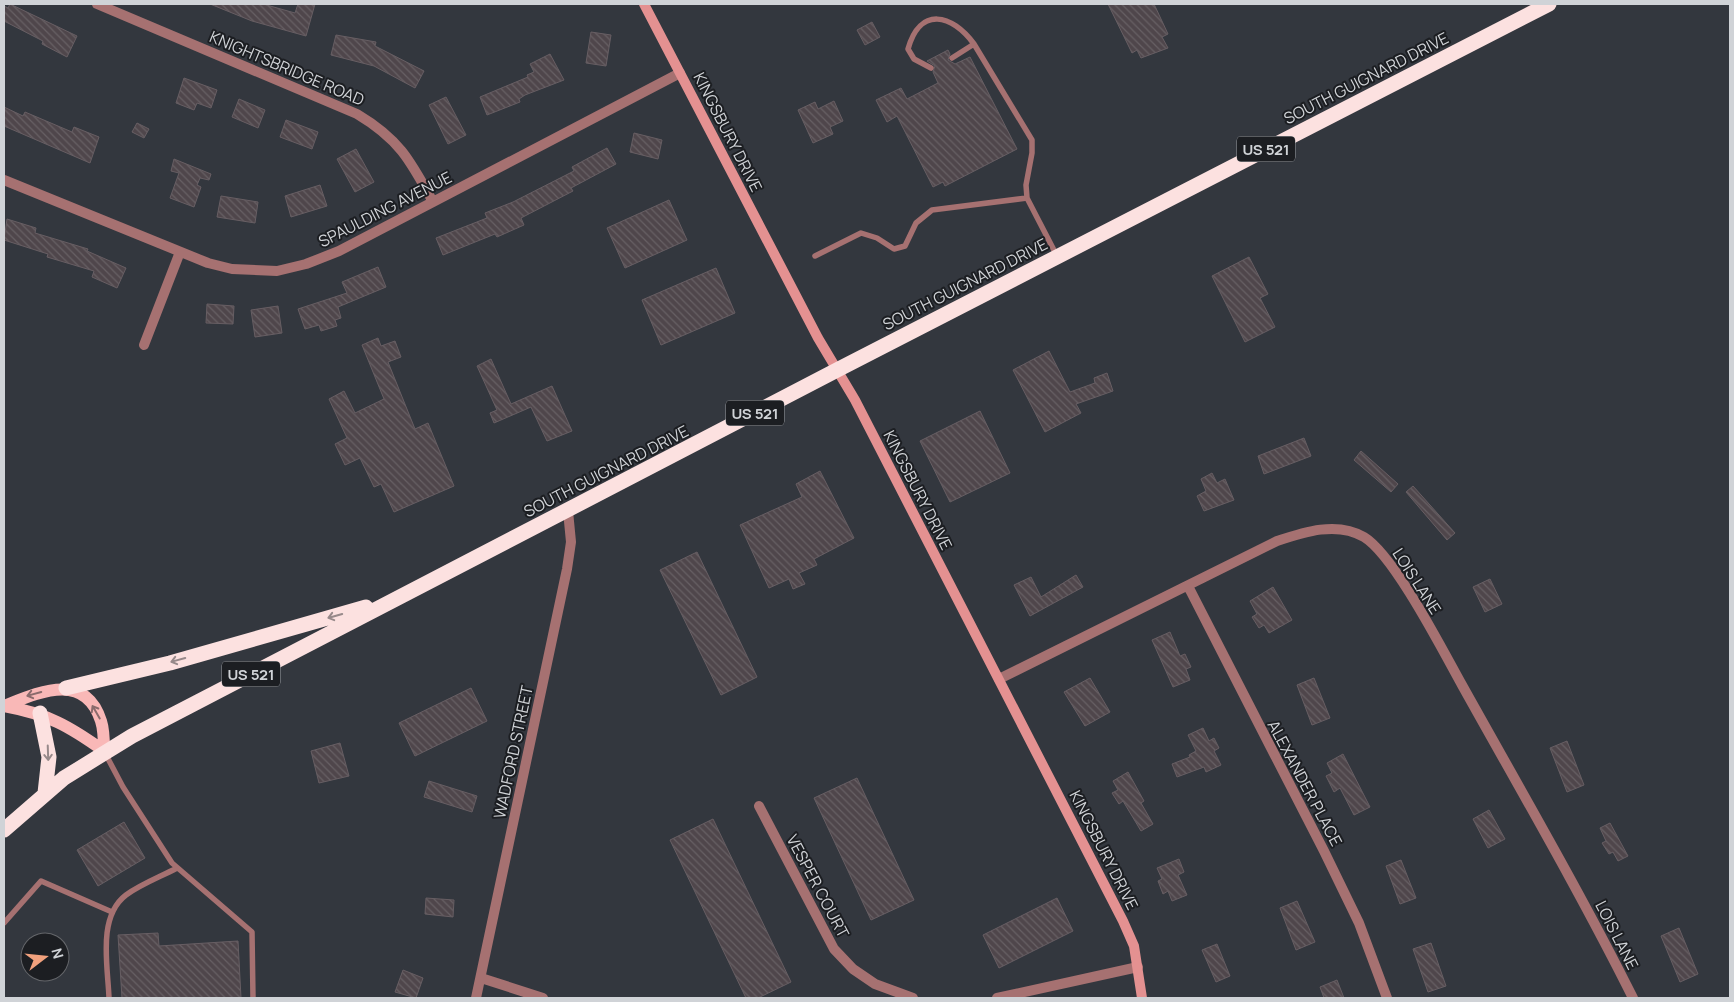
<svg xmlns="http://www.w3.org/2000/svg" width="1734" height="1002" font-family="Manrope,sans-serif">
	<defs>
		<pattern id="building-back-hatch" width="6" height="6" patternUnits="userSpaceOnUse" patternTransform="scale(1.25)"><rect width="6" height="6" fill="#4f464b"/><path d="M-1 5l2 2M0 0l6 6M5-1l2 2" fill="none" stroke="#676064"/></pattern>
	</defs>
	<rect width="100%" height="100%" fill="#33373e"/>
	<!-- building -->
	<path fill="url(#building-back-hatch)" stroke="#675e63" d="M 10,4 L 77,36 L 67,57 L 42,44 L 43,41 L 4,21 L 4,6 L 8,8 Z
		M 210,4 L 263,4 L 295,13 L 298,4 L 315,4 L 306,36 L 252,21 Z
		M 1108,4 L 1154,4 L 1168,34 L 1162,37 L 1168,48 L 1141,58 L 1137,50 L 1132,53 Z
		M 872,22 L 880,37 L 865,45 L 857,30 Z
		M 591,32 L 611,35 L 606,66 L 586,63 Z
		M 336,35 L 376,42 L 375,46 L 424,71 L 415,88 L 374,66 L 331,55 Z
		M 948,50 L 950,54 L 948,60 L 955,64 L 970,57 L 1017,149 L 945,186 L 943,182 L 933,187 L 897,116 L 887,122 L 876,100 L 901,88 L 907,99 L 938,83 L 933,72 L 935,66 L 927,61 Z
		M 550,54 L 564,80 L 525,95 L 519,99 L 520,102 L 487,115 L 480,97 L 528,77 L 527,75 L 534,72 L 530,64 Z
		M 184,78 L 217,90 L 211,108 L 197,103 L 194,110 L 176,103 Z
		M 446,97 L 466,135 L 448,144 L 429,105 Z
		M 239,99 L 265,110 L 258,128 L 232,117 Z
		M 834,101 L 843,121 L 830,127 L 833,134 L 813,143 L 798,110 L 815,102 L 818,109 Z
		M 4,107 L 23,116 L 25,112 L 72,132 L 74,127 L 99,137 L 90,163 L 4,126 Z
		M 286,120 L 318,132 L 312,149 L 280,137 Z
		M 137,123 L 149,129 L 144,138 L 132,132 Z
		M 634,133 L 662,140 L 658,159 L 630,152 Z
		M 607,148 L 616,164 L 571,188 L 573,191 L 521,218 L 524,225 L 497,237 L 495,234 L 443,255 L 436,238 L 487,218 L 485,213 L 513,202 L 574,171 L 572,167 Z
		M 356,149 L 374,182 L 355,192 L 337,159 Z
		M 174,159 L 211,174 L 209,180 L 200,178 L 197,185 L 201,187 L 194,207 L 170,198 L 179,173 L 171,171 Z
		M 320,185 L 327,206 L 291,217 L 285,196 Z
		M 221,196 L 258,202 L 255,223 L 217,217 Z
		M 669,200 L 687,240 L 625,268 L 607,228 Z
		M 7,219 L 36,228 L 35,233 L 88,249 L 87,251 L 126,268 L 117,288 L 92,277 L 94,271 L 47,257 L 48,254 L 4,240 Z
		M 1249,257 L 1268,294 L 1260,298 L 1275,327 L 1245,342 L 1212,276 Z
		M 378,267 L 386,287 L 338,307 L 341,318 L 335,320 L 337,326 L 321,331 L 319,325 L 305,329 L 298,309 L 347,293 L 342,282 Z
		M 716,268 L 735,313 L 661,345 L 642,300 Z
		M 207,304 L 234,306 L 233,324 L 206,323 Z
		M 278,306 L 282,333 L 255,337 L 251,310 Z
		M 378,338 L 381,346 L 395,341 L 401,357 L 388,362 L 415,429 L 428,423 L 454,486 L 394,512 L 381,484 L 374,487 L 360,458 L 345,465 L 335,444 L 347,438 L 329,399 L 344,391 L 355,413 L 384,399 L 362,345 Z
		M 1049,351 L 1070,392 L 1095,383 L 1094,378 L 1107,373 L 1113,391 L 1076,404 L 1081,413 L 1045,432 L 1013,370 Z
		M 491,359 L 511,404 L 552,386 L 572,431 L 547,441 L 531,407 L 494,423 L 490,413 L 497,410 L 477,366 Z
		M 980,411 L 1010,473 L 950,502 L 920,441 Z
		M 1304,438 L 1311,456 L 1264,474 L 1258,456 Z
		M 1361,451 L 1398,484 L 1391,492 L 1354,460 Z
		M 820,471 L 854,538 L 814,559 L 817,565 L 799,573 L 805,584 L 793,589 L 789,579 L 769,588 L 740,525 L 802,497 L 796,484 Z
		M 1212,473 L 1217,483 L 1225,479 L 1234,500 L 1204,511 L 1197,496 L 1206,491 L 1201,479 Z
		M 1413,486 L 1455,533 L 1447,540 L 1406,492 Z
		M 697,552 L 757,677 L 721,695 L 660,570 Z
		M 1076,575 L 1083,587 L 1030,616 L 1014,585 L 1031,577 L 1041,597 Z
		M 1490,579 L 1502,604 L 1485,612 L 1473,587 Z
		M 1273,587 L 1292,620 L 1269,633 L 1264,625 L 1259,628 L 1252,617 L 1257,614 L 1250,601 Z
		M 1170,632 L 1180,656 L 1185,654 L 1191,667 L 1186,669 L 1190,680 L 1173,687 L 1152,640 Z
		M 1090,678 L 1110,712 L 1085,726 L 1064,692 Z
		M 1314,678 L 1330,718 L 1312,725 L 1297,685 Z
		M 471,688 L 487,721 L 415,756 L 399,723 Z
		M 1203,728 L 1209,741 L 1214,738 L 1219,748 L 1214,751 L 1221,765 L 1206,772 L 1204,767 L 1177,777 L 1172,764 L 1190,757 L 1189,755 L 1196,751 L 1188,735 Z
		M 1567,741 L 1584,785 L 1567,792 L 1550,748 Z
		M 340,743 L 349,776 L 319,783 L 311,751 Z
		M 1343,754 L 1370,807 L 1354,815 L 1340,788 L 1334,792 L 1326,776 L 1332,773 L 1327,763 Z
		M 1128,772 L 1144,801 L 1141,803 L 1153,824 L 1141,831 L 1123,801 L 1119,804 L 1112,793 L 1118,790 L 1113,781 Z
		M 857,778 L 914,900 L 871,920 L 814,798 Z
		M 429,781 L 477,796 L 472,812 L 424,797 Z
		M 1489,810 L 1505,839 L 1488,848 L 1473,819 Z
		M 713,819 L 791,982 L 758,998 L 746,998 L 670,840 Z
		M 124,822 L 145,858 L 98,886 L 77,850 Z
		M 1610,823 L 1628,856 L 1618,861 L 1613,852 L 1609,854 L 1602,843 L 1606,841 L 1600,828 Z
		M 1179,859 L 1184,872 L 1178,875 L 1187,895 L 1172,901 L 1168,891 L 1163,894 L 1158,881 L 1162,879 L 1157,868 Z
		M 1401,860 L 1416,898 L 1400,904 L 1386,866 Z
		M 426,898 L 454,900 L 453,917 L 425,914 Z
		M 1057,898 L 1073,931 L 999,968 L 983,935 Z
		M 1297,901 L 1315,942 L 1296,950 L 1280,908 Z
		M 1679,928 L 1698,974 L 1680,982 L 1661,936 Z
		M 158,933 L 159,946 L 238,941 L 241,998 L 122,998 L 118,935 Z
		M 1431,943 L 1446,986 L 1428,992 L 1413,949 Z
		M 1217,944 L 1230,976 L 1216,982 L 1202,950 Z
		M 403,970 L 423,978 L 416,998 L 395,992 Z
		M 1337,980 L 1344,998 L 1324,998 L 1320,987 Z"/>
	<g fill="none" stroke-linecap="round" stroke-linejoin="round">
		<!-- lane -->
		<path stroke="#a67171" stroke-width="5.5" d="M 952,58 L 974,44
			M 931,68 L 914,59 L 908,49 C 920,6 952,14 974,44 L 1032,140 L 1032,153 L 1026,185 L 1027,198 L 1057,256
			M 815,256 L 861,233 L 877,238 L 894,249 L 905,246 L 916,223 L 932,210 L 1027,198
			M 105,753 L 123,787 L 172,863 L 252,932 L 253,998
			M 4,923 L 41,881 L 112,912
			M 109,998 C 108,967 97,917 126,895 C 141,884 160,877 177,868"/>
		<!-- street -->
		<path stroke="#a67171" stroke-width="10" d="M 97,4 L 357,114 C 399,139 410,160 433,202
			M 4,180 L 208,263 L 232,269 L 277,271 L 306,264 L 339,251 L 680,73
			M 144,345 L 180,252
			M 1188,586 L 1324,851 L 1359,923 L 1387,998
			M 999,679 L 1277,541 C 1304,532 1337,521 1364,537 C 1394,555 1443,651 1462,685 C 1520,789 1580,892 1633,998
			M 759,806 L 834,949 L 853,969 L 875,984 L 913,998
			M 481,978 L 543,998
			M 476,998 L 567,569 L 571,542 L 568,511
			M 997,998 L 1138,967"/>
		<!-- secondary -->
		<path stroke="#e49191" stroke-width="10" d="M 644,4 L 818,338 L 855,400 L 1123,921 L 1134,946 L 1142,998"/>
		<!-- primary -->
		<path stroke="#f9b8b7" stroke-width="12" d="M 4,706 C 37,693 85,670 101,721 C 104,730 104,742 104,751
			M 4,706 C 48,714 69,726 104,751"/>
		<!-- highway -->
		<path stroke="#fce1e0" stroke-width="15" d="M 66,688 L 170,663 L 366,607
			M 40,713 L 49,757 L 45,793
			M 4,830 L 64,778 L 132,736 L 837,370 L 1549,4"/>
	</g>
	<!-- one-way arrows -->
	<defs><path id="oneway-shaft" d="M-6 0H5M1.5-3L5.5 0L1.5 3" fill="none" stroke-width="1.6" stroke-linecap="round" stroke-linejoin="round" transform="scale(1.25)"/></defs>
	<g stroke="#97898a">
		<use href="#oneway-shaft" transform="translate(335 616) rotate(164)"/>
		<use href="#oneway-shaft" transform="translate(178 660) rotate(165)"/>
		<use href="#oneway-shaft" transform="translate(48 753) rotate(88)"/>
	</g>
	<g stroke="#8a6b6c">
		<use href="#oneway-shaft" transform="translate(34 694) rotate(165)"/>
		<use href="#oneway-shaft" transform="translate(96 712) rotate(-120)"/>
	</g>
	<g text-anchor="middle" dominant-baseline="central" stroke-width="4" stroke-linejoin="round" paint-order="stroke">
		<!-- shield labels -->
		<g fill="#1c1e22" stroke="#9a9da1" stroke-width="1">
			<rect x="1237" y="136.5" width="58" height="25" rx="4"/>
			<rect x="726" y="400.5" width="58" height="25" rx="4"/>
			<rect x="222" y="661.5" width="58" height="25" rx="4"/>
		</g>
		<g font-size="15" font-weight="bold" fill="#d0d3d7">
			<text x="1266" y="149">US 521</text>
			<text x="755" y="413">US 521</text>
			<text x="251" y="674">US 521</text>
		</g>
		<!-- street labels -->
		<g font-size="16" fill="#d0d3d7" stroke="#1c1e22">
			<text transform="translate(287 68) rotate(23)">KNIGHTSBRIDGE ROAD</text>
			<text transform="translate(1366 78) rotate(-27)">SOUTH GUIGNARD DRIVE</text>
			<text transform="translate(728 132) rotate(63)">KINGSBURY DRIVE</text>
			<text transform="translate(385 209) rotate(-27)">SPAULDING AVENUE</text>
			<text transform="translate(965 284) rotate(-27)">SOUTH GUIGNARD DRIVE</text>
			<text transform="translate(606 471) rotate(-27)">SOUTH GUIGNARD DRIVE</text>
			<text transform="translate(918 490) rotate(63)">KINGSBURY DRIVE</text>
			<text transform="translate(1417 581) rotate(57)">LOIS LANE</text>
			<text transform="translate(513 752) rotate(-78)">WADFORD STREET</text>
			<text transform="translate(1305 783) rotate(62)">ALEXANDER PLACE</text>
			<text transform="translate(1104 850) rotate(63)">KINGSBURY DRIVE</text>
			<text transform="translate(818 886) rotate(62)">VESPER COURT</text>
			<text transform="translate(1617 935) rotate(63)">LOIS LANE</text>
		</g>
	</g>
	<!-- border -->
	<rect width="1734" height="1002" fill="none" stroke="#d0d3d7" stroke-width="10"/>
	<!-- north arrow -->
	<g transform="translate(45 957) rotate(74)"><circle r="24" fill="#1c1e22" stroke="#64666a"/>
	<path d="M0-4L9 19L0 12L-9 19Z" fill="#f1a17d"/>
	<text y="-8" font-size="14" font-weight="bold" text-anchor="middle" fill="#d0d3d7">N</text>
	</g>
</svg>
